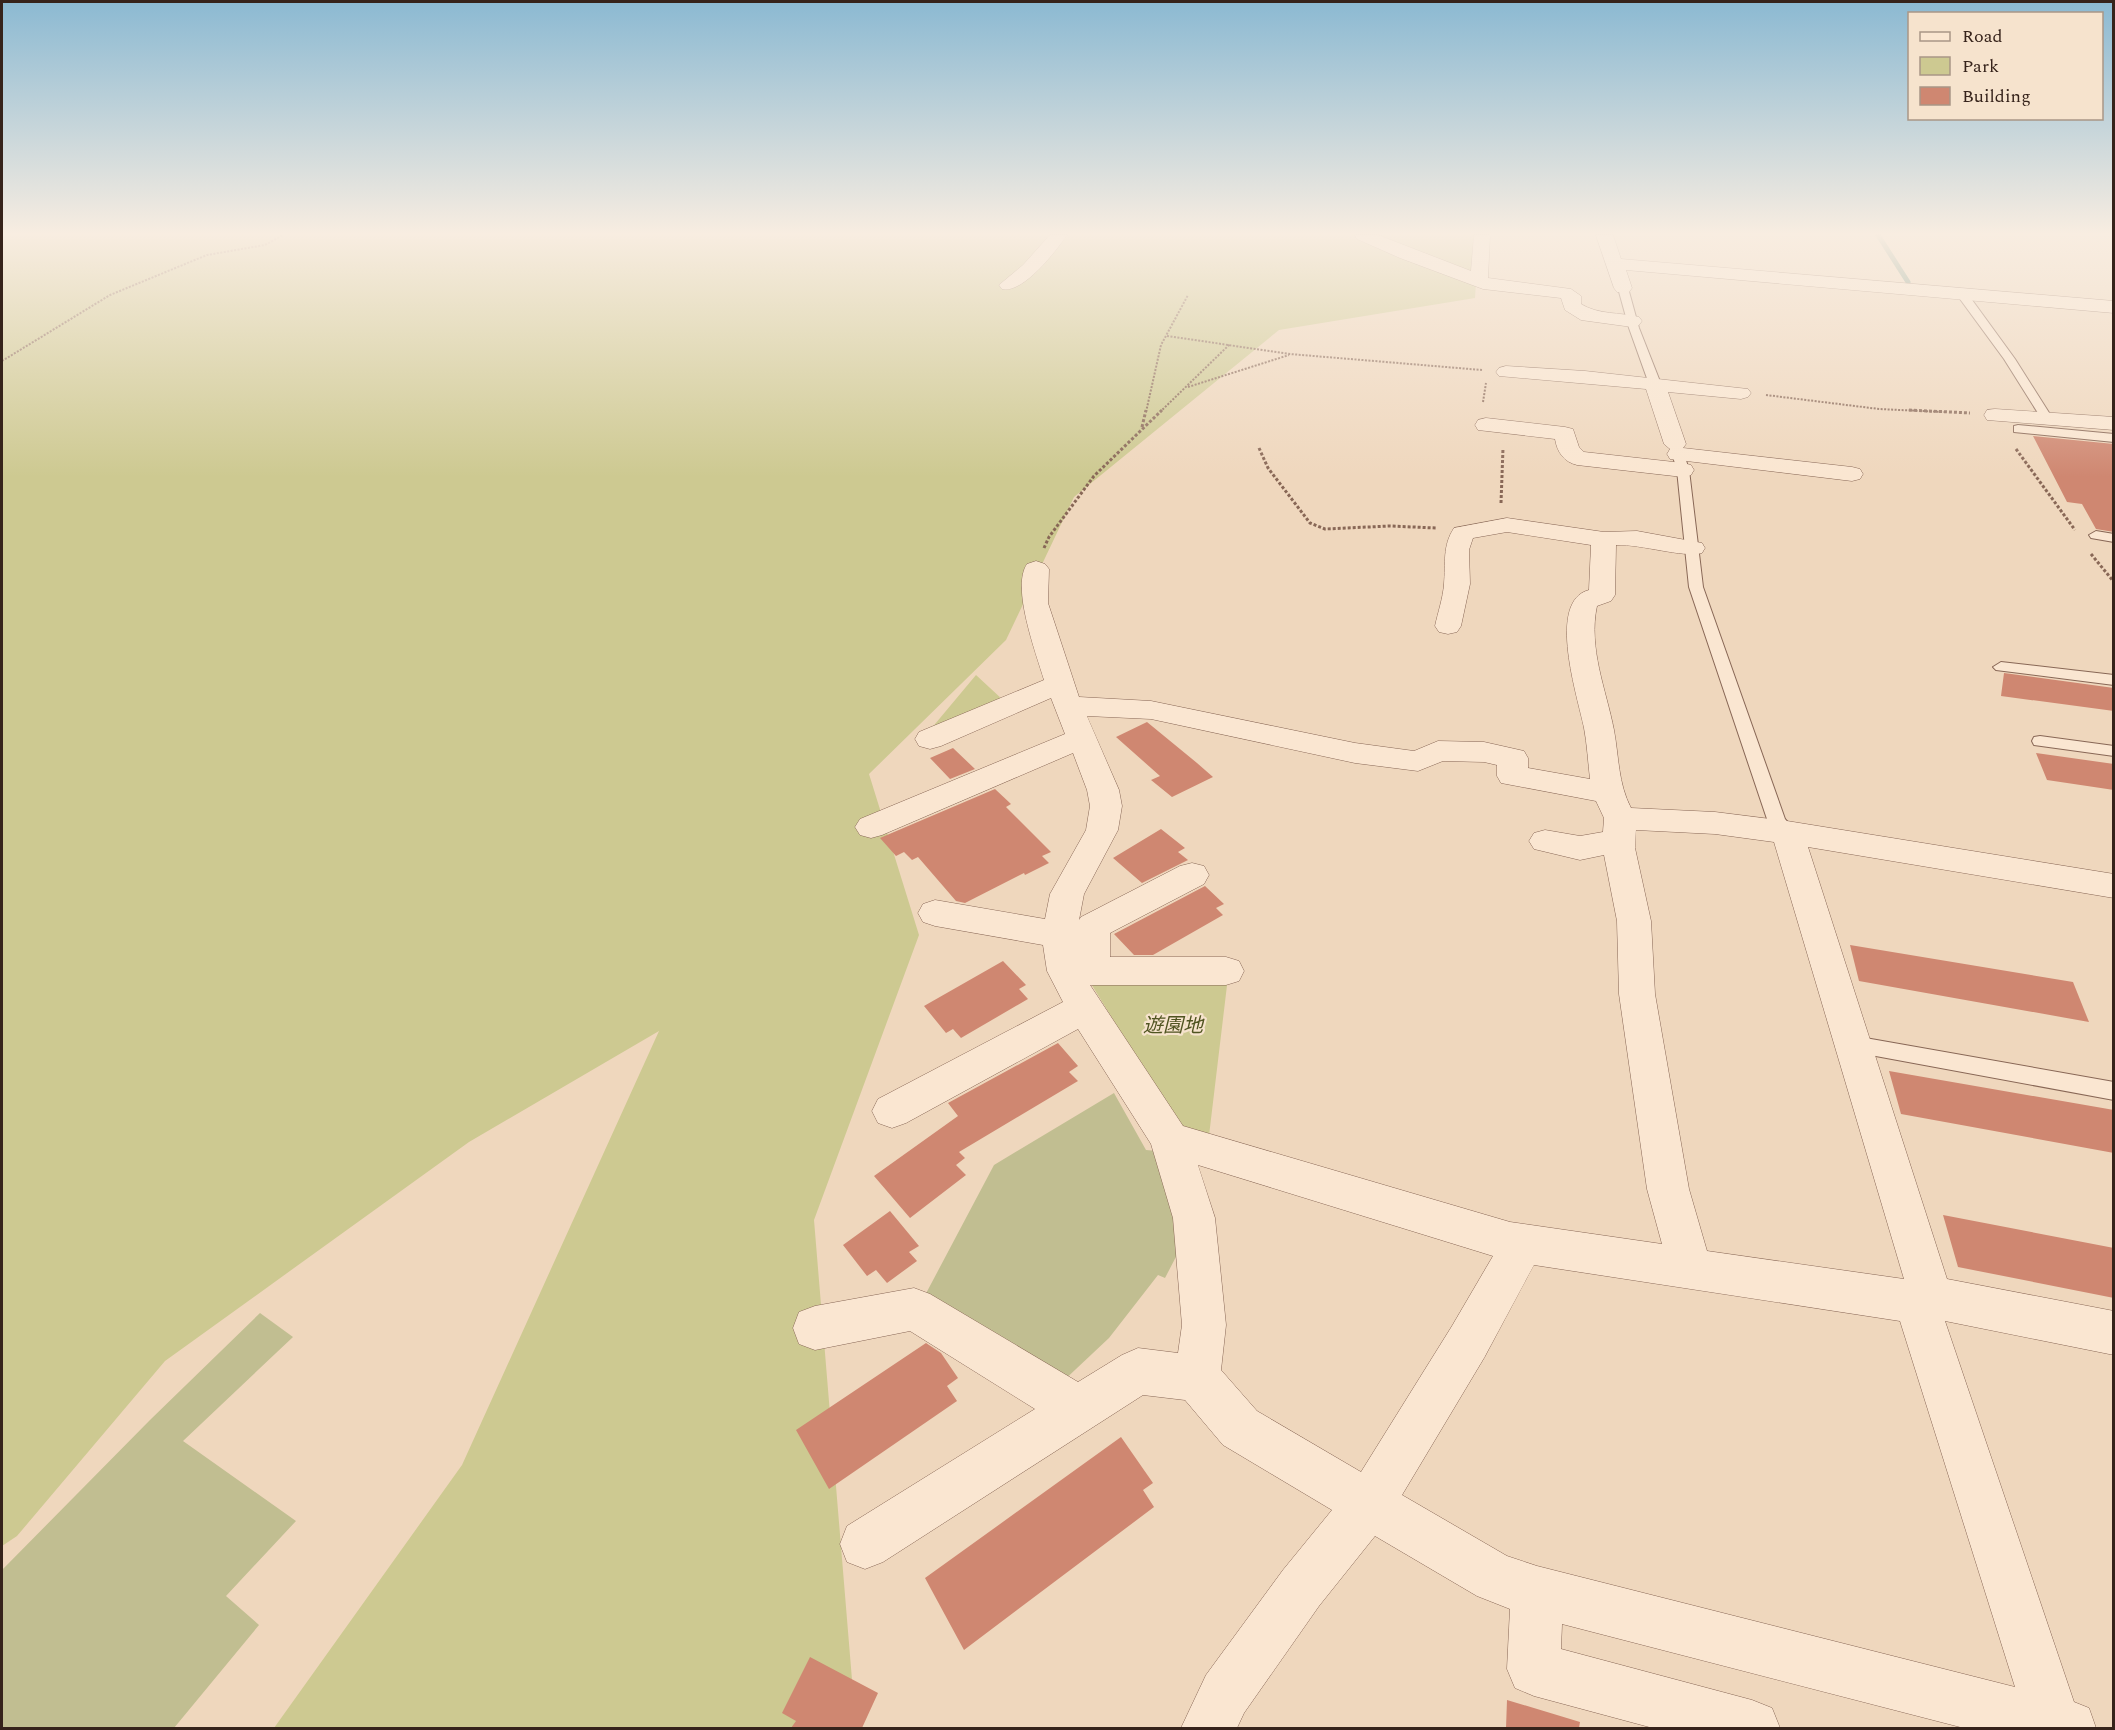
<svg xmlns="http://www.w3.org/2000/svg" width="2115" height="1730" font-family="Spectral,'Noto Sans JP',serif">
	<rect width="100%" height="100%" fill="#efd7bd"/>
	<!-- green -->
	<path fill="#cdc991" d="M 2,235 L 1479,235 L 1475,298 L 1279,330 L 1074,497 L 1006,640 L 869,774 L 919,935 L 814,1220 L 856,1728 L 274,1728 L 462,1465 L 659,1031 L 469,1142 L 165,1361 L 17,1536 L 2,1546 Z
		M 976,675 L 1003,700 L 930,730 Z
		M 1087,977 L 1228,977 L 1208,1144 L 1185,1138 Z"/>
	<!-- cemetery -->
	<path fill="#c1be91" d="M 1114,1093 L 1146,1150 L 1157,1151 L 1172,1199 L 1179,1251 L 1165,1278 L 1158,1275 L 1109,1338 L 1059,1385 L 922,1301 L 994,1165 Z
		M 260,1313 L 293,1337 L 183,1441 L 296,1521 L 226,1596 L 259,1625 L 174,1728 L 2,1728 L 2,1570 L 150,1420 Z"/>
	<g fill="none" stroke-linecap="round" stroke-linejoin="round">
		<!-- stream -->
		<path stroke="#688e7e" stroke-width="5" d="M 1878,235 L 1908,282"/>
	</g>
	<!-- building -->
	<path fill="#cf8771" d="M 2033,436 L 2114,444 L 2114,532 L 2096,529 L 2082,504 L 2067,502 Z
		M 2004,673 L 2114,688 L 2114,711 L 2001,696 Z
		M 1147,722 L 1197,763 L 1213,777 L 1172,797 L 1151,780 L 1160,776 L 1116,737 Z
		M 953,748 L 975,769 L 950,779 L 930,758 Z
		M 2036,753 L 2114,764 L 2114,790 L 2047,780 Z
		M 995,789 L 1011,804 L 1006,807 L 1051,852 L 1042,856 L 1049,863 L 1025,875 L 1024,873 L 965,903 L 956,901 L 918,857 L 912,860 L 904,852 L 896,856 L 880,838 Z
		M 1161,829 L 1185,848 L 1178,852 L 1188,860 L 1142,883 L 1113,858 Z
		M 1205,886 L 1224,904 L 1216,908 L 1223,915 L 1153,955 L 1134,955 L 1114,934 Z
		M 1850,945 L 2073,982 L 2089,1022 L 1859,981 Z
		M 1003,961 L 1026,985 L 1019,989 L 1028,999 L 961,1038 L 953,1029 L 946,1033 L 924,1006 Z
		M 1058,1043 L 1078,1066 L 1069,1072 L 1078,1081 L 959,1152 L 965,1158 L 956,1165 L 966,1175 L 910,1218 L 874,1176 L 958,1116 L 948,1103 Z
		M 1889,1071 L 2114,1110 L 2114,1153 L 1901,1114 Z
		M 890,1211 L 919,1246 L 909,1252 L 917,1261 L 887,1283 L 876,1270 L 867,1276 L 843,1245 Z
		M 1943,1215 L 2114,1248 L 2114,1298 L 1958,1267 Z
		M 926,1343 L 941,1353 L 958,1378 L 947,1386 L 957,1401 L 829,1489 L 796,1430 Z
		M 1121,1437 L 1153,1483 L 1143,1490 L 1154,1507 L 964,1650 L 925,1578 Z
		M 810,1657 L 878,1693 L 862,1728 L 791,1728 L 796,1721 L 782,1713 Z
		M 1507,1700 L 1580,1722 L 1579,1728 L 1506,1728 Z"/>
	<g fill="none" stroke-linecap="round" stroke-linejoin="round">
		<defs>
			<path id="service" d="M 1619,286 L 1628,288 L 1639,328 L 1661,384 L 1659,386 L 1655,387 L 1649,384 L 1629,328 L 1618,288 Z
				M 1959,293 L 1967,293 L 2015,359 L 2053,419 L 2051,421 L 2043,421 L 2004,359 L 1960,299 Z
				M 2018,425 L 2114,434 L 2114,442 L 2014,432 L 2014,426 Z
				M 1675,440 L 1681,444 L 1689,470 L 1703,587 L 1785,819 L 1796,832 L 1793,836 C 1782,840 1774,832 1768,822 L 1689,587 L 1677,470 L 1669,444 Z
				M 2096,531 L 2114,534 L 2114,542 L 2091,538 L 2089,535 Z
				M 2001,662 L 2114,675 L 2114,685 L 1996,670 L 1993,667 Z
				M 2040,736 L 2114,746 L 2114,756 L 2034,745 L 2032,741 L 2034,737 Z
				M 1854,1036 L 2114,1082 L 2114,1100 L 1854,1052 L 1847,1050 L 1844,1044 L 1847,1038 Z"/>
			<path id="minor" d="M 1050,235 L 1067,235 C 1056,251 1023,294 1002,289 L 999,285 L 1023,265 Z
				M 1355,235 L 1378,235 L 1471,271 L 1474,235 L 1490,235 L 1488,278 L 1571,289 L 1581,296 L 1581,304 C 1599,315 1619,312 1639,317 L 1642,321 L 1639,325 L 1632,327 L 1581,320 L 1565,310 L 1561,298 L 1483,289 L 1400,258 L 1357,239 Z
				M 1596,235 L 1613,235 L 1621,259 L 2114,301 L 2114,313 L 1626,270 L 1632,288 L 1629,292 L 1617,292 L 1614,288 Z
				M 1506,366 L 1585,371 L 1748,389 L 1751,393 L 1748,397 L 1741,399 L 1668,392 L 1686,444 L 1683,448 L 1852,467 L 1860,469 L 1863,474 L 1860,479 L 1852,481 L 1670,459 L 1667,454 L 1670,449 L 1664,444 L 1646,389 L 1499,376 L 1496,372 L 1499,368 Z
				M 1995,409 L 2114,417 L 2114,430 L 1987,420 L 1984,415 L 1987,410 Z
				M 1486,418 L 1565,427 L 1573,429 L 1579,447 L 1584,452 L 1683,463 L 1691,465 L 1694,470 L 1691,475 L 1683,477 L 1577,465 C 1564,462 1557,452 1555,439 L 1478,430 L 1475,425 L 1478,420 Z
				M 1507,518 L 1604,532 L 1637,531 L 1702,543 L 1705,548 L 1702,553 C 1682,558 1642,544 1616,545 L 1615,595 L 1611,601 L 1597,606 C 1588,648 1606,689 1614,730 C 1619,757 1618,783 1631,808 L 1715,812 L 1787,821 L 2114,874 L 2114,898 L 1808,847 L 1947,1279 L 2114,1311 L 2114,1355 L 1945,1321 L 2074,1702 L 2089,1708 L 2096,1728 L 1964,1728 L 1562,1624 L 1561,1649 L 1752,1700 L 1772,1708 L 1780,1728 L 1653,1728 L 1534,1696 L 1515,1688 L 1507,1669 L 1510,1609 L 1477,1596 L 1375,1536 L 1319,1606 L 1244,1713 L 1237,1728 L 1181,1728 L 1206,1675 L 1283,1570 L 1332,1510 L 1223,1445 L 1185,1400 L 1143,1395 L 883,1562 L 865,1569 L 847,1562 L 840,1544 L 847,1526 L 1035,1409 L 910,1331 L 815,1350 L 799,1344 L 793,1328 L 799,1312 L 815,1306 L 914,1288 L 930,1294 L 1078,1382 L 1122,1355 L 1138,1348 L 1178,1353 L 1182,1325 L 1173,1218 L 1151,1144 L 1078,1029 L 906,1123 L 892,1128 L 878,1123 L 872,1111 L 878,1099 L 1063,1002 L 1047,971 L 1043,945 L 935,926 L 923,922 L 918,913 L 923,904 L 935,900 L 1045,919 L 1050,894 L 1086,830 L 1090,806 L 1087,790 L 1073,753 L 882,835 L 871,838 L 860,835 L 855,827 L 860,819 L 1065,734 L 1051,698 L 941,746 L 930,749 L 919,746 L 915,739 L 919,732 L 1044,680 C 1036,653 1011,587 1027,564 L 1036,561 L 1045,564 L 1049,569 L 1048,603 L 1079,697 L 1151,701 L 1355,743 L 1414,751 L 1438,741 L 1484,742 L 1524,751 L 1528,758 L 1528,768 L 1590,779 C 1588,762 1587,744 1584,728 C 1578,698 1546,601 1589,590 L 1591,545 L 1507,532 L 1473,538 L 1469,550 L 1470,584 L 1461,626 L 1457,632 L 1448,634 L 1439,632 L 1435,626 C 1438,612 1443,598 1444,584 C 1446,563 1442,546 1454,528 ZM 1087,716 L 1151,719 L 1355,763 L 1418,771 L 1443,761 L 1484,762 L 1497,765 L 1497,776 L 1501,783 L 1596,801 L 1604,818 L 1603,832 L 1580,836 L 1545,830 L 1534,833 L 1529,841 L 1534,849 L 1580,860 L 1604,855 L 1617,921 L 1619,994 L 1647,1189 L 1662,1244 L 1510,1222 L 1183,1126 L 1090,985 L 1226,985 L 1239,981 L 1244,971 L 1239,961 L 1226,957 L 1110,957 L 1110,933 L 1204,884 L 1209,875 L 1204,866 L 1192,863 L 1180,866 L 1081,917 L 1079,920 L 1084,894 L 1118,830 L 1122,806 L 1119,790 ZM 1636,830 L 1715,834 L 1774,842 L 1904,1279 L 1707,1251 L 1689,1189 L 1655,994 L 1651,921 L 1635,848 ZM 1198,1165 L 1493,1256 L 1452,1326 L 1361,1472 L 1257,1411 L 1221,1370 L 1226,1325 L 1215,1218 ZM 1534,1265 L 1900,1321 L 2015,1687 L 1537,1566 L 1507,1556 L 1402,1495 L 1484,1358 Z"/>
		</defs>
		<!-- service casing -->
		<use href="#service" stroke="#886756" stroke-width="2"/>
		<!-- minor casing -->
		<use href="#minor" stroke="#886756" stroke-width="1"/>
		<!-- path-far1 -->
		<path stroke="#886756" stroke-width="2" stroke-dasharray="2 1.5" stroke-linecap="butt" d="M 1167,336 L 1290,354 L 1482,370
			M 2,361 L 110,295 L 207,255 L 265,245 L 283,235
			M 1188,387 L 1289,355
			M 1766,395 L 1879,409 L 1944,412
			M 1483,402 L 1486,383
			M 1146,412 L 1161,345 L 1188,295
			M 1160,412 L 1230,344"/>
		<!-- path -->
		<path stroke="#886756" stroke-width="3" stroke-dasharray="3 2" stroke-linecap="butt" d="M 1909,410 L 1970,413
			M 1142,427 L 1146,410
			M 1259,448 L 1268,468 L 1310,523 L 1325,529 L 1390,526 L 1436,528
			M 2016,449 L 2075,530
			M 1501,503 L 1503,448
			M 1044,548 L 1049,537 L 1094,476 L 1162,410
			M 2091,554 L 2114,582"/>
		<!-- service -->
		<use href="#service" fill="#fae6d1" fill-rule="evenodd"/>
		<!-- minor -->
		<use href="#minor" fill="#fae6d1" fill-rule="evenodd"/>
	</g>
	<!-- sky -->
	<linearGradient id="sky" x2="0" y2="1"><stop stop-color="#8bb9d2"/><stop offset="0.49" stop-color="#f8ede1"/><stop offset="1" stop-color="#f8ede1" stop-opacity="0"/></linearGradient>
	<rect width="2115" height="477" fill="url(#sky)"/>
	<g text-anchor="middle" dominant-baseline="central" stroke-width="4.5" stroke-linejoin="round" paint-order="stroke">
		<!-- park labels -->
		<g font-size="20" font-style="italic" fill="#505421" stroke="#f6e3cd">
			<text x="1173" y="1026">遊園地</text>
		</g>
	</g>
	<!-- border -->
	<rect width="2115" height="1730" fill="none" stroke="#36231b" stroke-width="6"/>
	<!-- legend -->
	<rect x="1908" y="12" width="195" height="108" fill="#f6e3cd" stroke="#a99686" stroke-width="1.5"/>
	<rect x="1920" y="32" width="30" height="9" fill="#fae6d1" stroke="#a99686" stroke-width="1.5"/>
	<text x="1962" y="42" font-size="18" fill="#36231b">Road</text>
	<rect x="1920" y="57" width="30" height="18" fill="#cdc991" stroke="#a99686" stroke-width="1.5"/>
	<text x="1962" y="72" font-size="18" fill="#36231b">Park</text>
	<rect x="1920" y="87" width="30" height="18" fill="#cf8771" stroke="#a99686" stroke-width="1.5"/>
	<text x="1962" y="102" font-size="18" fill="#36231b">Building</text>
</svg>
